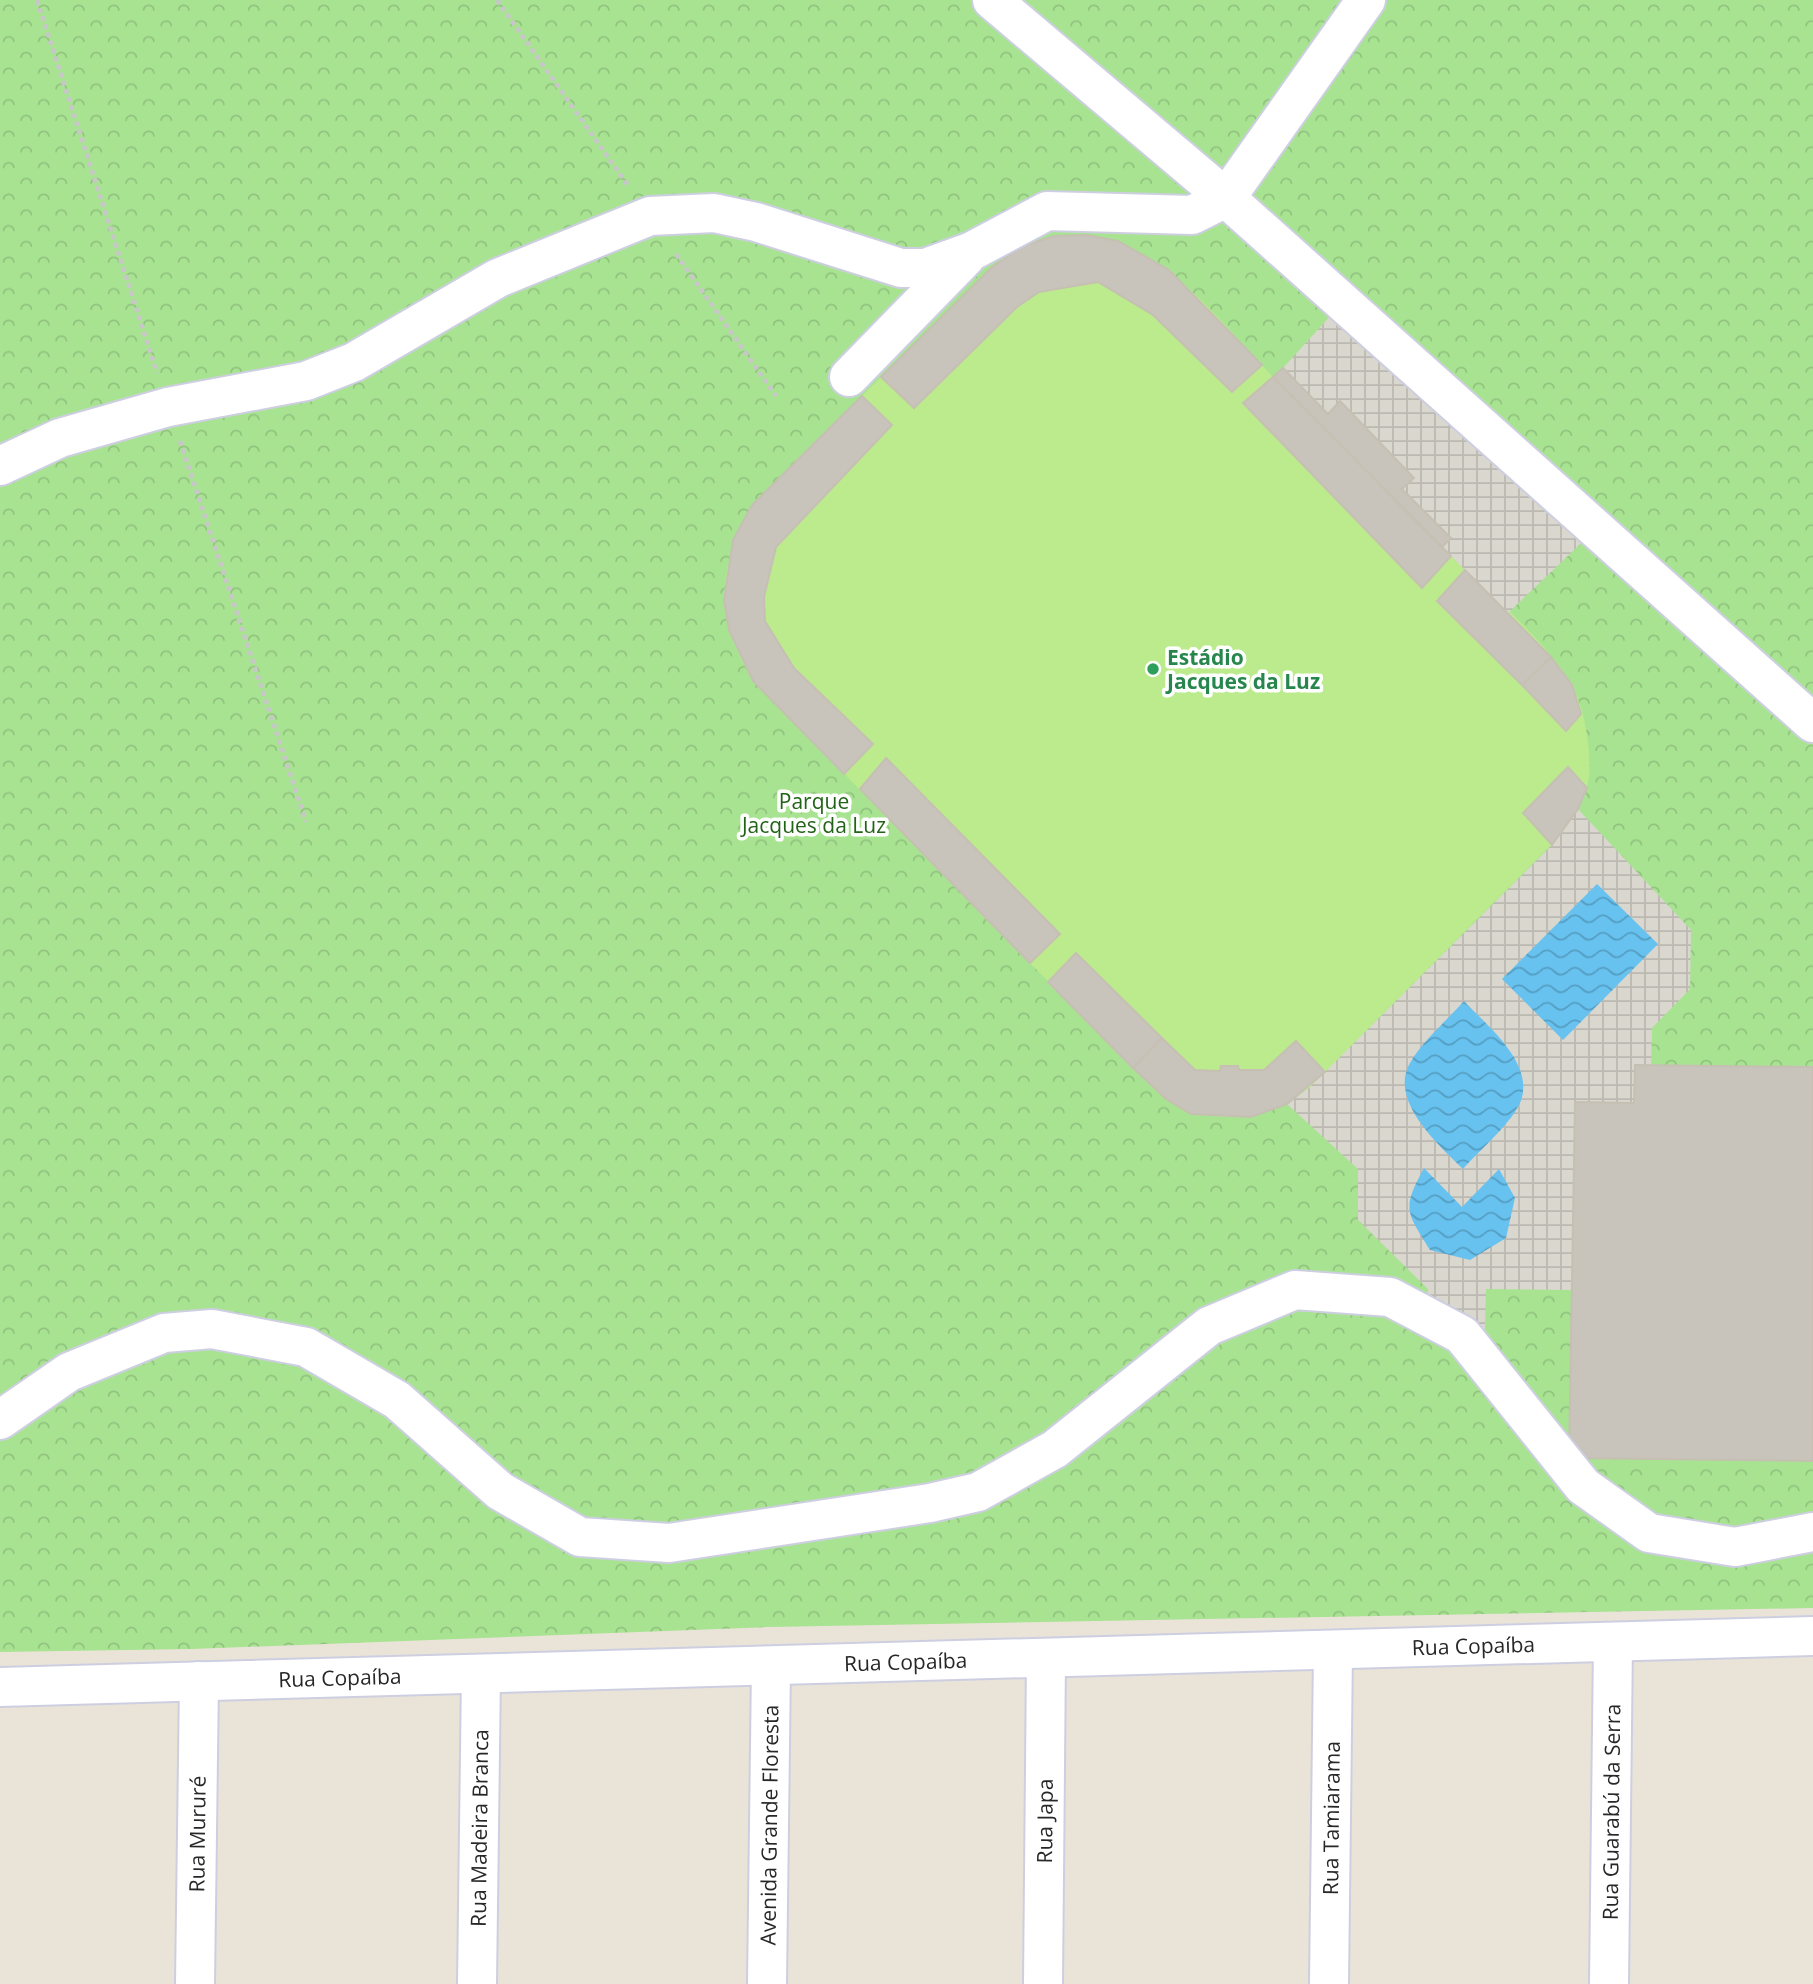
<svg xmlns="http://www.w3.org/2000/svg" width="1813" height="1984" font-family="'Open Sans',sans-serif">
	<defs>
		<pattern id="forest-crowns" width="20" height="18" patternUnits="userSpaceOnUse" patternTransform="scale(1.75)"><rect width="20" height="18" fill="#a8e392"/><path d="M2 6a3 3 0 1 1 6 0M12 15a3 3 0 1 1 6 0" fill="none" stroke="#91c37e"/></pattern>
		<pattern id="plaza-grid" width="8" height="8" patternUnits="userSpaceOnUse" patternTransform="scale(1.75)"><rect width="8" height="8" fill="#dad7cf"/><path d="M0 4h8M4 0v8" fill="none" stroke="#bbb9b2"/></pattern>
		<pattern id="water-waves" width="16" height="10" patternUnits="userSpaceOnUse" patternTransform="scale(1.75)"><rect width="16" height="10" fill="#67c2f0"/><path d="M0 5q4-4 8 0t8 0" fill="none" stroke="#559ec2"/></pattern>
	</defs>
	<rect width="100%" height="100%" fill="#eae4d8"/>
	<!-- forest -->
	<path fill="url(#forest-crowns)" d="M 0,0 L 1813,0 L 1813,1608 L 769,1627 L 192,1649 L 0,1652 Z"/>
	<!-- pitch -->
	<path fill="#bceb8d" d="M 1087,235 C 1172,252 1215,317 1273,377 L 1283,368 L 1328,414 L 1340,401 L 1414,478 L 1451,538 L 1442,548 C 1479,582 1547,642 1571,684 C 1585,707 1593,757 1588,783 C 1585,804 1569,822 1557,839 L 1309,1088 L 1287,1104 L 1251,1117 L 1225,1117 L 1191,1114 L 1145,1080 L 753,681 C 714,614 717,572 752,505 L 992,267 C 1026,243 1045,236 1087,235 Z"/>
	<!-- plaza -->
	<path fill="url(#plaza-grid)" d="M 1343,302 L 1596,529 L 1508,613 L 1442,547 L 1451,538 L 1402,489 L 1414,478 L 1341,401 L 1328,414 L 1283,368 Z
		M 1578,809 L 1691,930 L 1690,989 L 1652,1028 L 1651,1065 L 1635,1065 L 1634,1103 L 1576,1102 L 1572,1290 L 1486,1289 L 1484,1363 L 1428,1317 L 1428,1289 L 1358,1220 L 1358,1169 L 1287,1104 L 1309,1088 L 1552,845 Z"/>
	<!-- water -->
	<path fill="url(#water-waves)" d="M 1597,884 L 1658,944 L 1563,1040 L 1502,979 Z
		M 1464,1001 C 1488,1027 1540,1067 1518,1107 C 1507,1127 1479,1151 1463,1169 C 1440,1146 1388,1101 1410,1063 C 1421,1043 1448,1019 1464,1001 Z
		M 1424,1168 L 1462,1207 L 1499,1169 L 1515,1198 L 1506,1238 L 1470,1260 L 1430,1250 C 1407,1212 1401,1210 1424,1168 Z"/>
	<!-- building -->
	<path fill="#c8c3bb" stroke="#c5c0b2" stroke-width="2" d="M 1087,235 L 1118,241 L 1169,270 L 1262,365 L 1232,392 L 1153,315 L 1098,282 L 1039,292 L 1017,307 L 914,408 L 881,377 L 992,267 L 1022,246 L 1054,236 Z
		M 1283,368 L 1328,414 L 1340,401 L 1414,478 L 1402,489 L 1451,538 L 1442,547 L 1273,377 Z
		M 1273,377 L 1451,556 L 1422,588 L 1243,403 Z
		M 862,396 L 892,425 L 776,547 L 764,597 L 765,621 L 794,668 L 873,744 L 844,774 L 753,681 L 729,630 L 724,600 L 733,540 L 752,505 Z
		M 1465,570 L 1551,657 L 1522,685 L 1437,601 Z
		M 1551,657 L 1572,685 L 1581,714 L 1566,731 L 1522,685 Z
		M 886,758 L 1060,934 L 1030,963 L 860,789 Z
		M 1568,767 L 1587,788 L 1578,809 L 1552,845 L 1523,813 Z
		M 1076,953 L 1162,1038 L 1133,1068 L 1048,982 Z
		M 1162,1038 L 1195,1070 L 1220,1071 L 1221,1066 L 1238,1066 L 1239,1070 L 1264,1070 L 1296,1041 L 1325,1072 L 1287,1104 L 1251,1117 L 1191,1114 L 1166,1099 L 1133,1068 Z
		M 1635,1065 L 1813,1067 L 1813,1461 L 1569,1458 L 1575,1102 L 1634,1103 Z"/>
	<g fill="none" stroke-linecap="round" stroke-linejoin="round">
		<defs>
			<g id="minor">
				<path d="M 992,0 L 1226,198 L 1813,723"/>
				<path d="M 849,377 L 966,257"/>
				<path d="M 0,466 L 60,438 L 168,407 L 306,381 L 354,362 L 498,278 L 650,216 L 714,213 L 756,222 L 901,268 L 925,268 L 972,251 L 1047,211 L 1192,215 L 1226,198 L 1366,0"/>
				<path d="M 0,1420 L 69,1372 L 164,1333 L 212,1329 L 306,1347 L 397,1400 L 500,1491 L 580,1537 L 669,1543 L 930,1503 L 978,1492 L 1055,1449 L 1209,1326 L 1295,1290 L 1390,1297 L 1462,1335 L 1583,1486 L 1649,1533 L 1735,1547 L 1813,1532"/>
				<path id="s1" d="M 0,1687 L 1813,1636"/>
				<path id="s2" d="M 195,1984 L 199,1681"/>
				<path id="s3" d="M 477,1984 L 481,1674"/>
				<path id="s4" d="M 767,1984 L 771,1666"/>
				<path id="s5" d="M 1043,1984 L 1046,1658"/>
				<path id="s6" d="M 1329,1984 L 1333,1650"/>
				<path id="s7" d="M 1609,1984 L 1613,1642"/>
			</g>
		</defs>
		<!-- minor casing -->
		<use href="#minor" stroke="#cdcfe1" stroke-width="42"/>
		<!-- path -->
		<path stroke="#c7c7c7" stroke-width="4.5" stroke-dasharray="5 3.5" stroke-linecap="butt" d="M 37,0 L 157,373
			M 497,0 L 629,187
			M 676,254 L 776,396
			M 180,441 L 306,822"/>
		<!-- minor -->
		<use href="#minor" stroke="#fff" stroke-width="38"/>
	</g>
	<!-- markers -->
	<circle fill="#2e9e5b" stroke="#fff" stroke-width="2.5" cx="1153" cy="669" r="7"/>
	<g text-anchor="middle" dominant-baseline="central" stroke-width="7" stroke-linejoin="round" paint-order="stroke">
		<!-- leisure labels -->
		<g font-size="21" font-weight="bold" fill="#27864d" stroke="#fff" text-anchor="start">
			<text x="1167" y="657">Estádio<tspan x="1167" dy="24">Jacques da Luz</tspan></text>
		</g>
		<!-- park labels -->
		<g font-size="21" fill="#226417" stroke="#fff">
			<text x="814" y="801">Parque<tspan x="814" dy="24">Jacques da Luz</tspan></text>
		</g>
		<!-- street labels -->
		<g font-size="21" fill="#272727" stroke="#fff">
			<text stroke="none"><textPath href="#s1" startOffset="1474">Rua Copaíba</textPath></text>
			<text stroke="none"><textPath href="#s1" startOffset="906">Rua Copaíba</textPath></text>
			<text stroke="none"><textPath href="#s1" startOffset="340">Rua Copaíba</textPath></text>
			<text stroke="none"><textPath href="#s7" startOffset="172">Rua Guarabú da Serra</textPath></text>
			<text stroke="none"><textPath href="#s6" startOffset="166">Rua Tamiarama</textPath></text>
			<text stroke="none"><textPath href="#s5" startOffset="163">Rua Japa</textPath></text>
			<text stroke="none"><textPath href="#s4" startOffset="159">Avenida Grande Floresta</textPath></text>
			<text stroke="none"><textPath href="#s3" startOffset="156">Rua Madeira Branca</textPath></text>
			<text stroke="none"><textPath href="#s2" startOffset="150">Rua Mururé</textPath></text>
		</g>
	</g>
</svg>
